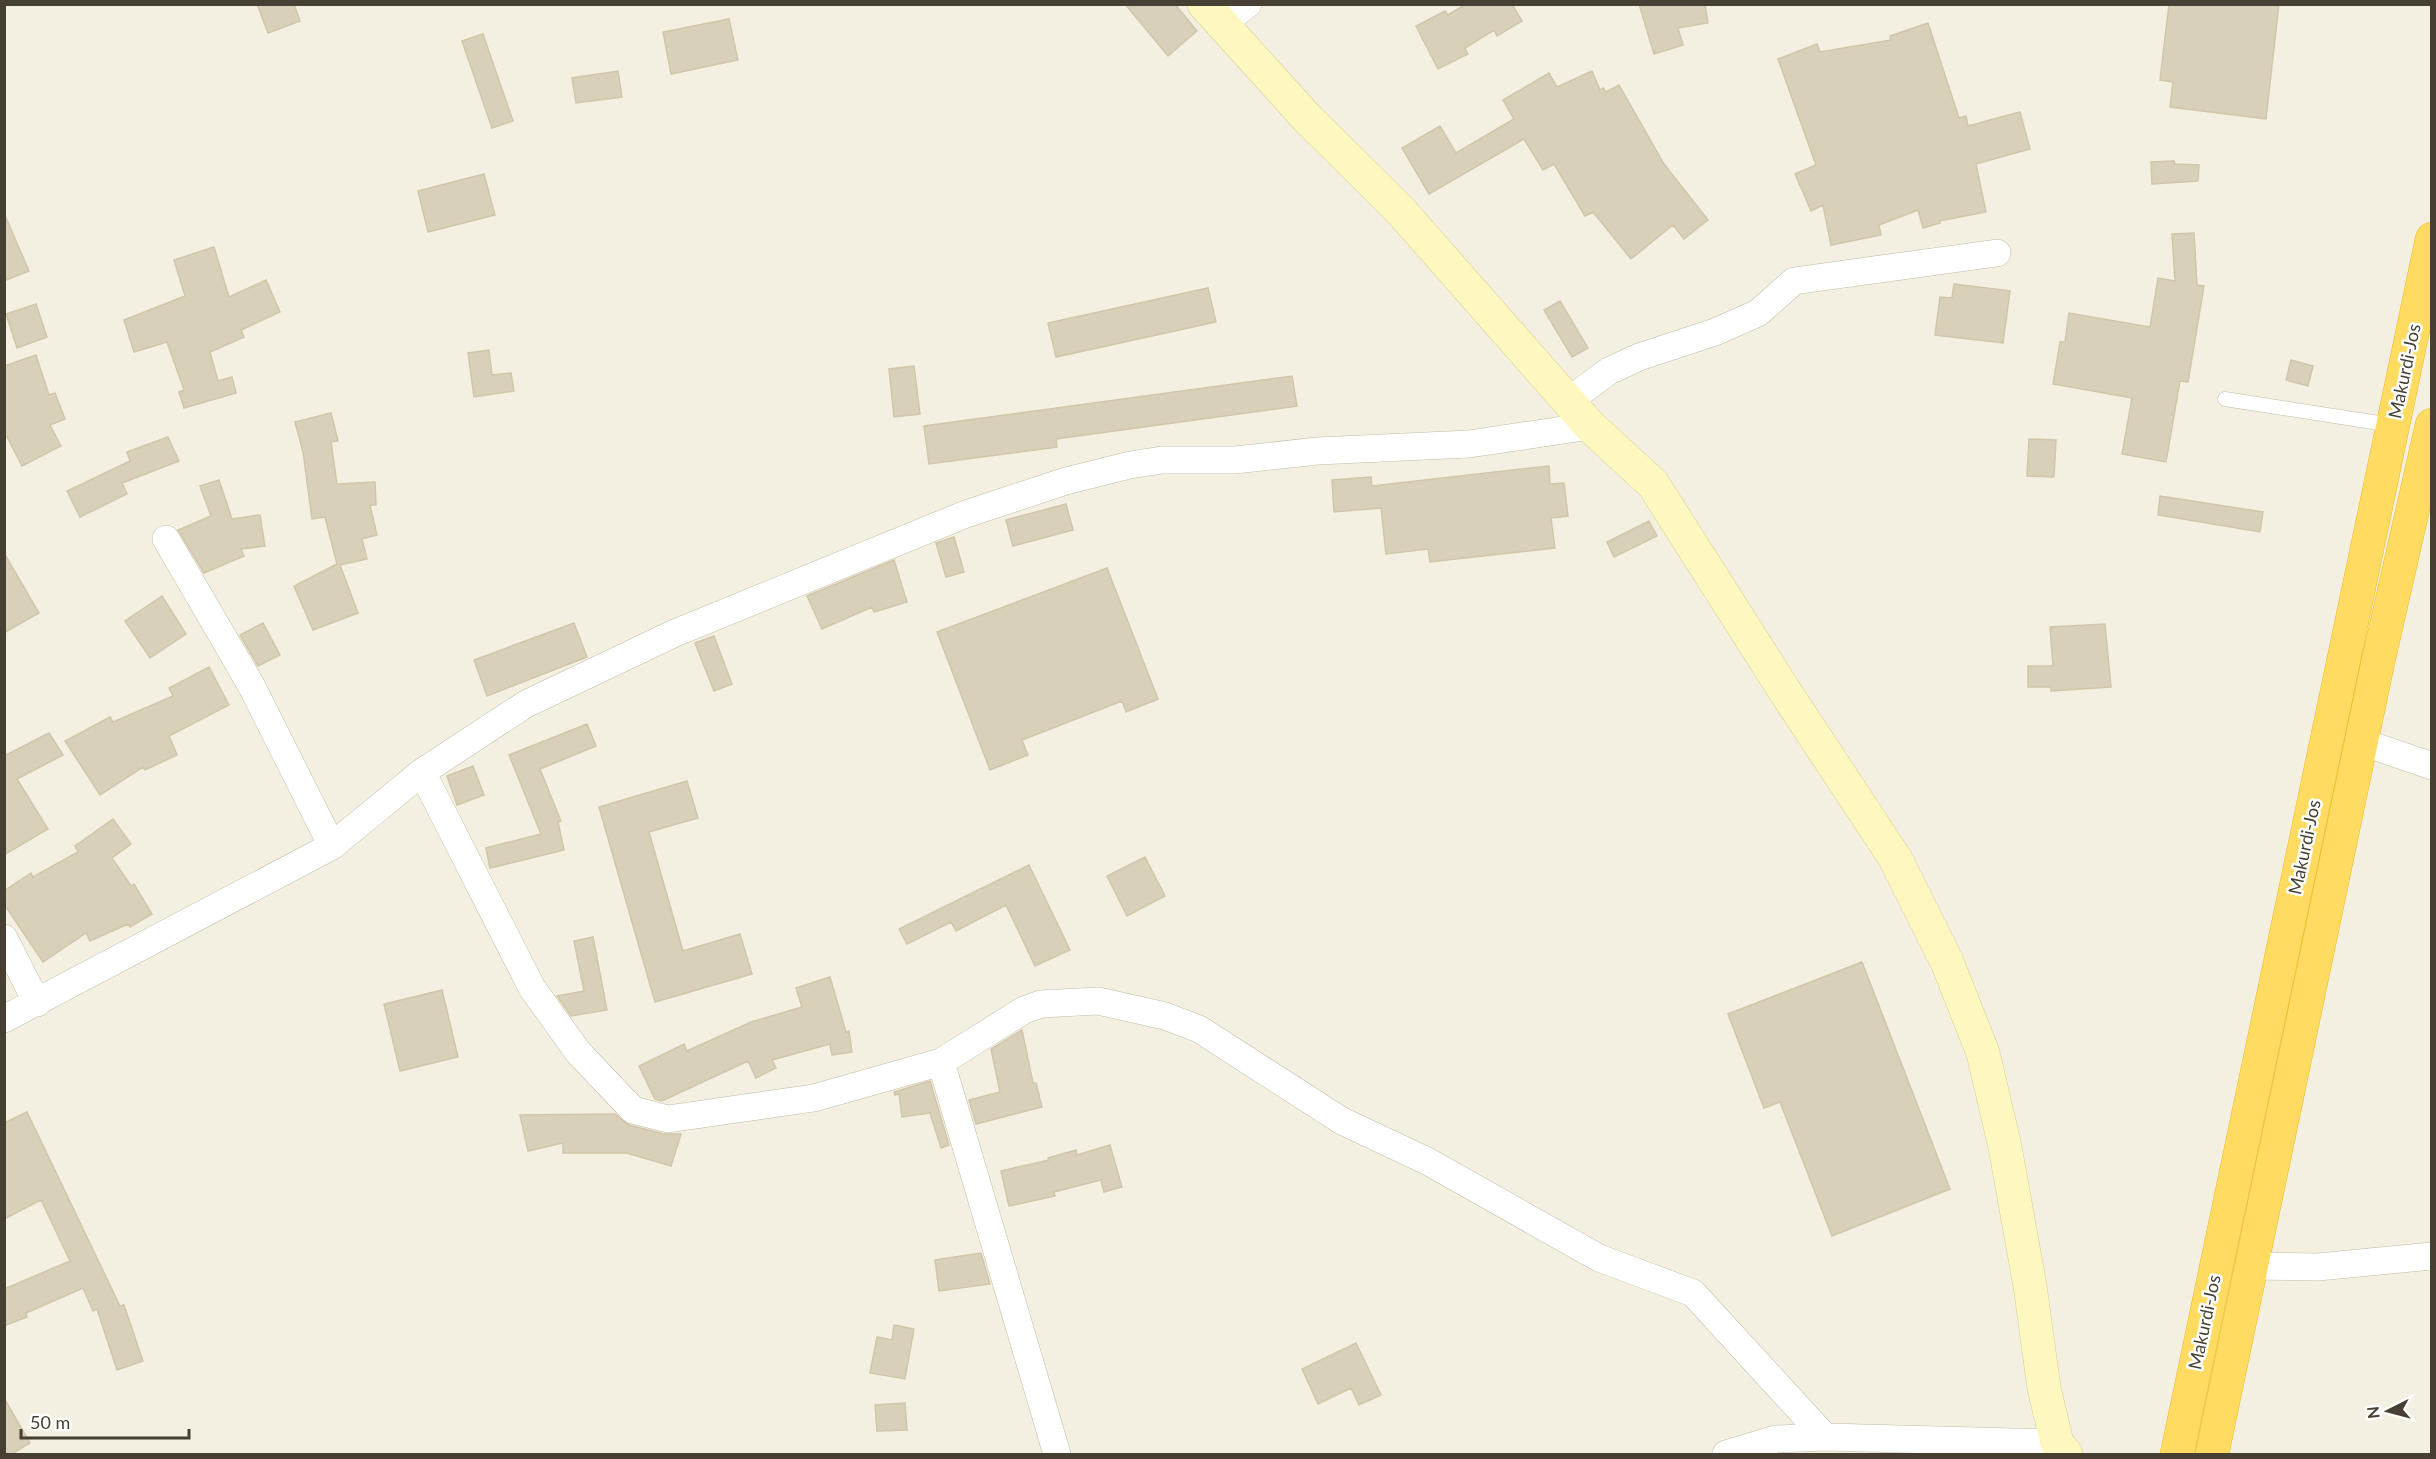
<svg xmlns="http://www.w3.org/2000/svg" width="2436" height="1459" font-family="Lato,sans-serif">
	<rect width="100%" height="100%" fill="#f3f0e2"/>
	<!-- building -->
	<path fill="#d9d0b9" stroke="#d1c6a9" stroke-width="1.5" d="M 257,4 L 294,4 L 300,21 L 268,33 Z
		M 1125,4 L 1175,4 L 1197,31 L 1168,56 Z
		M 1466,4 L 1512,4 L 1522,21 L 1497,36 L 1494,30 L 1465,48 L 1468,54 L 1438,69 L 1416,26 L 1445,11 L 1448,15 Z
		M 1639,4 L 1705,4 L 1708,23 L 1678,28 L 1683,45 L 1654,54 Z
		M 2169,4 L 2279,4 L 2266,119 L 2170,107 L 2173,82 L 2160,80 Z
		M 729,19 L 738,60 L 671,74 L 663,32 Z
		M 1928,23 L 1959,118 L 1966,116 L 1968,126 L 2020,112 L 2030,149 L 1976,164 L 1986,212 L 1939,221 L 1940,223 L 1923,228 L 1918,210 L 1879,225 L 1881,235 L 1831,245 L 1823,205 L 1811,211 L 1795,174 L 1816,165 L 1778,59 L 1817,44 L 1820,52 L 1891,40 L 1890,36 Z
		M 483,34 L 513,121 L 492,128 L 462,41 Z
		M 618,71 L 622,97 L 576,103 L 572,78 Z
		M 1592,71 L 1600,90 L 1603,88 L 1606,92 L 1619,85 L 1664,164 L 1708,220 L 1684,239 L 1673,225 L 1631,259 L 1593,212 L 1585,216 L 1554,164 L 1543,170 L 1524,139 L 1429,194 L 1402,148 L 1440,126 L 1456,153 L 1514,119 L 1503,100 L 1549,73 L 1557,87 Z
		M 2174,161 L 2175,164 L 2199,165 L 2198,181 L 2152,184 L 2151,162 Z
		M 484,174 L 495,215 L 428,232 L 418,191 Z
		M 4,213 L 29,271 L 4,281 Z
		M 2194,233 L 2197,285 L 2204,286 L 2188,382 L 2180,381 L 2166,462 L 2122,454 L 2132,398 L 2053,384 L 2060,342 L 2065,342 L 2069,313 L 2150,327 L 2158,278 L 2175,281 L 2172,234 Z
		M 214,247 L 229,297 L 266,280 L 280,312 L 241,330 L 244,337 L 210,352 L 218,381 L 232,377 L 236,393 L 184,408 L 179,392 L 184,390 L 167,342 L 134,352 L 124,320 L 185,296 L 174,260 Z
		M 1954,284 L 2010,291 L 2003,343 L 1935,335 L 1940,297 L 1952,298 Z
		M 1208,288 L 1216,322 L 1056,357 L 1048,323 Z
		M 1560,301 L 1588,348 L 1572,357 L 1544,310 Z
		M 36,304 L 47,337 L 17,348 L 6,314 Z
		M 489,350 L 492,375 L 511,373 L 514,391 L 474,397 L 468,353 Z
		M 36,355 L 49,395 L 55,393 L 65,419 L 50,425 L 61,446 L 22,466 L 4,431 L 4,366 Z
		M 2291,360 L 2313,366 L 2308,386 L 2286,380 Z
		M 914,366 L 920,414 L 894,417 L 889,369 Z
		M 1292,376 L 1297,406 L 1056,439 L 1057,447 L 929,464 L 924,426 Z
		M 331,413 L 338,441 L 331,442 L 337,484 L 375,482 L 376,505 L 370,505 L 377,535 L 362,539 L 367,559 L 340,565 L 358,613 L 313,630 L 294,586 L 337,564 L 325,517 L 312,519 L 303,452 L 295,422 Z
		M 168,437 L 179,461 L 122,483 L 127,494 L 80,517 L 67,491 L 130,461 L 127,452 Z
		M 2029,439 L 2056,440 L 2054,477 L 2027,476 Z
		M 1549,466 L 1550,484 L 1564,483 L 1568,516 L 1551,518 L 1555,548 L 1430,562 L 1428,549 L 1386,554 L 1381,508 L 1334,512 L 1332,480 L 1371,477 L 1372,486 Z
		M 219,480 L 232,519 L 260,515 L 265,546 L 241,549 L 244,556 L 204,573 L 178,530 L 211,516 L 200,486 Z
		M 2160,496 L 2263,512 L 2260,532 L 2158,515 Z
		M 1066,504 L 1073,530 L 1013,546 L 1006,520 Z
		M 1649,521 L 1657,536 L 1614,557 L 1607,542 Z
		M 954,537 L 964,572 L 946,577 L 936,543 Z
		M 4,553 L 39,613 L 4,633 Z
		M 894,560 L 907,602 L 874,612 L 872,607 L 822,629 L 807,596 Z
		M 1107,568 L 1158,699 L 1126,712 L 1122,701 L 1022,740 L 1028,755 L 990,770 L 937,632 Z
		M 162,596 L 186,634 L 150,658 L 125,621 Z
		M 263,623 L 280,655 L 258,666 L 240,635 Z
		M 574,623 L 587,657 L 487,696 L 474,660 Z
		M 2105,624 L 2111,687 L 2051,691 L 2051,687 L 2028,687 L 2028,666 L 2053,666 L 2050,627 Z
		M 714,636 L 732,684 L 714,691 L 695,643 Z
		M 209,667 L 229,705 L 169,736 L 177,755 L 145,770 L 143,767 L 100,795 L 65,741 L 110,717 L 113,722 L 173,696 L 169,688 Z
		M 587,724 L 596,746 L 540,769 L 561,821 L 558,822 L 564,850 L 490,868 L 486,848 L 541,834 L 509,755 Z
		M 49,733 L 63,755 L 17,779 L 48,829 L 4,855 L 4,756 Z
		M 473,766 L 484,795 L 457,805 L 447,776 Z
		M 687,781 L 698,818 L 649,832 L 683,951 L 740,934 L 752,974 L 655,1002 L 599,807 Z
		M 113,819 L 131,844 L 112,858 L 131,886 L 134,884 L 152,914 L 130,927 L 128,924 L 90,941 L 86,933 L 43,962 L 4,904 L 4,891 L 31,873 L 33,877 L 78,852 L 75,846 Z
		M 1145,857 L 1165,896 L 1127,916 L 1107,876 Z
		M 1029,865 L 1070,950 L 1035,966 L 1006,905 L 956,931 L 951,922 L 907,944 L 899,929 Z
		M 593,937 L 607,1010 L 571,1016 L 557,996 L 584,991 L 574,941 Z
		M 1862,962 L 1950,1189 L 1832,1236 L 1780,1102 L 1764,1108 L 1728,1014 Z
		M 830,977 L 846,1032 L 849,1031 L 852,1052 L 832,1055 L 830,1044 L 772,1060 L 776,1068 L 756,1078 L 748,1061 L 662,1101 L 655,1099 L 639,1066 L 684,1044 L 687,1051 L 751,1022 L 802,1007 L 796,988 Z
		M 442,990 L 458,1057 L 400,1071 L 384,1004 Z
		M 1022,1030 L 1033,1083 L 1036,1083 L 1042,1107 L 976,1124 L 969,1100 L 1000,1092 L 991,1049 Z
		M 930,1081 L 949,1145 L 941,1148 L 930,1113 L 902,1117 L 899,1094 L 895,1095 L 894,1092 Z
		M 27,1112 L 120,1306 L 124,1305 L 143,1361 L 117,1370 L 97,1309 L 93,1311 L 83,1288 L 26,1313 L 27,1317 L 4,1326 L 4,1289 L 70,1261 L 41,1200 L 4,1219 L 4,1123 Z
		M 615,1114 L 629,1125 L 664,1134 L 681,1134 L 671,1166 L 627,1153 L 563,1153 L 563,1143 L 528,1151 L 520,1115 Z
		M 1110,1145 L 1122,1187 L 1104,1192 L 1101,1180 L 1054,1192 L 1055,1196 L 1009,1206 L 1001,1171 L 1049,1160 L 1048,1158 L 1076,1150 L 1077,1155 Z
		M 981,1253 L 990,1284 L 939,1291 L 935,1260 Z
		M 894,1325 L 914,1329 L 905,1379 L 870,1373 L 877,1337 L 892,1340 Z
		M 1356,1343 L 1381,1395 L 1359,1405 L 1351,1388 L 1318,1404 L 1302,1369 Z
		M 4,1398 L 30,1443 L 10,1455 L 4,1455 Z
		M 905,1403 L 907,1430 L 877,1431 L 875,1405 Z"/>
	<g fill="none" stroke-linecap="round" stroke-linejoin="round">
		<defs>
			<path id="lane" d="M 2225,399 L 2392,425"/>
			<path id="street" d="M 1222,24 L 1248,4
				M 1568,401 L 1609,371 L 1639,357 L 1715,332 L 1758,313 L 1794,281 L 1997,253
				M 166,539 L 251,685 L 332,846
				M 2362,742 L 2432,766
				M 422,772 L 532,988 L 578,1052 L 633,1110 L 668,1119 L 814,1098 L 941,1062 L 1024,1010 L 1041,1004 L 1098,1001 L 1165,1016 L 1199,1029 L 1342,1121 L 1427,1161 L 1599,1258 L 1693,1293 L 1825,1437
				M 4,938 L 37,1003
				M 4,1019 L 332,846 L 422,772 L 526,704 L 675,633 L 966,514 L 1066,481 L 1130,465 L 1162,460 L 1235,460 L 1318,451 L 1469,444 L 1590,426
				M 941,1062 L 1057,1454
				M 2253,1266 L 2318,1267 L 2432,1256
				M 1726,1454 L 1776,1439 L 1825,1437 L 2057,1443"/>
			<path id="secondary" d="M 1204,4 L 1307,118 L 1400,210 L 1590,426 L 1653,484 L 1784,690 L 1895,858 L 1947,962 L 1983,1053 L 2005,1147 L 2030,1286 L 2044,1388 L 2057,1443 L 2066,1454"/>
			<path id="highway" d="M 2177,1454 L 2432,239
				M 2212,1454 L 2378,662 L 2432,425"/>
		</defs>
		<!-- lane casing -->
		<use href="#lane" stroke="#c2bca7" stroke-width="15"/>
		<!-- street casing -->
		<use href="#street" stroke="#c2bca7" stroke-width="28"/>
		<!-- secondary casing -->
		<use href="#secondary" stroke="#d8cd8d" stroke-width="34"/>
		<!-- highway casing -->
		<use href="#highway" stroke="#edb922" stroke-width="34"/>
		<!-- lane -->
		<use href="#lane" stroke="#fff" stroke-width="14"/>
		<!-- street -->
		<use href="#street" stroke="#fff" stroke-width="27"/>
		<!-- secondary -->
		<use href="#secondary" stroke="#fff7c0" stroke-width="33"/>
		<!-- highway -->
		<use href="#highway" stroke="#ffdc61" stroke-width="33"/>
	</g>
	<g text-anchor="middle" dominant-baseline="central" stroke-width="5" stroke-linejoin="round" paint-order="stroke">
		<!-- street labels -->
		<g font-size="18" fill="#454032" stroke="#fff">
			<text transform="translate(2404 371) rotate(-78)">Makurdi-Jos</text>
			<text transform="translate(2304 847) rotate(-78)">Makurdi-Jos</text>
			<text transform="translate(2204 1322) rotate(-78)">Makurdi-Jos</text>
		</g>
	</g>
	<!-- border -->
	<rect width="2436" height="1459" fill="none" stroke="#454032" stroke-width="12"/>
	<!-- north arrow -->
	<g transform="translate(2388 1411) rotate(264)" stroke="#ffffff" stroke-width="4.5" paint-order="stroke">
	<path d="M0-4.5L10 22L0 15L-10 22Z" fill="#454032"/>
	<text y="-9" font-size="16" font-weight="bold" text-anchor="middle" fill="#454032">N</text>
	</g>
	<!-- scale -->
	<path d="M21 1429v9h168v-9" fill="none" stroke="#454032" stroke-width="3"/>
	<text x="30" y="1429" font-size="18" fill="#454032" stroke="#ffffff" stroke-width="4.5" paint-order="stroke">50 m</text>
</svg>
